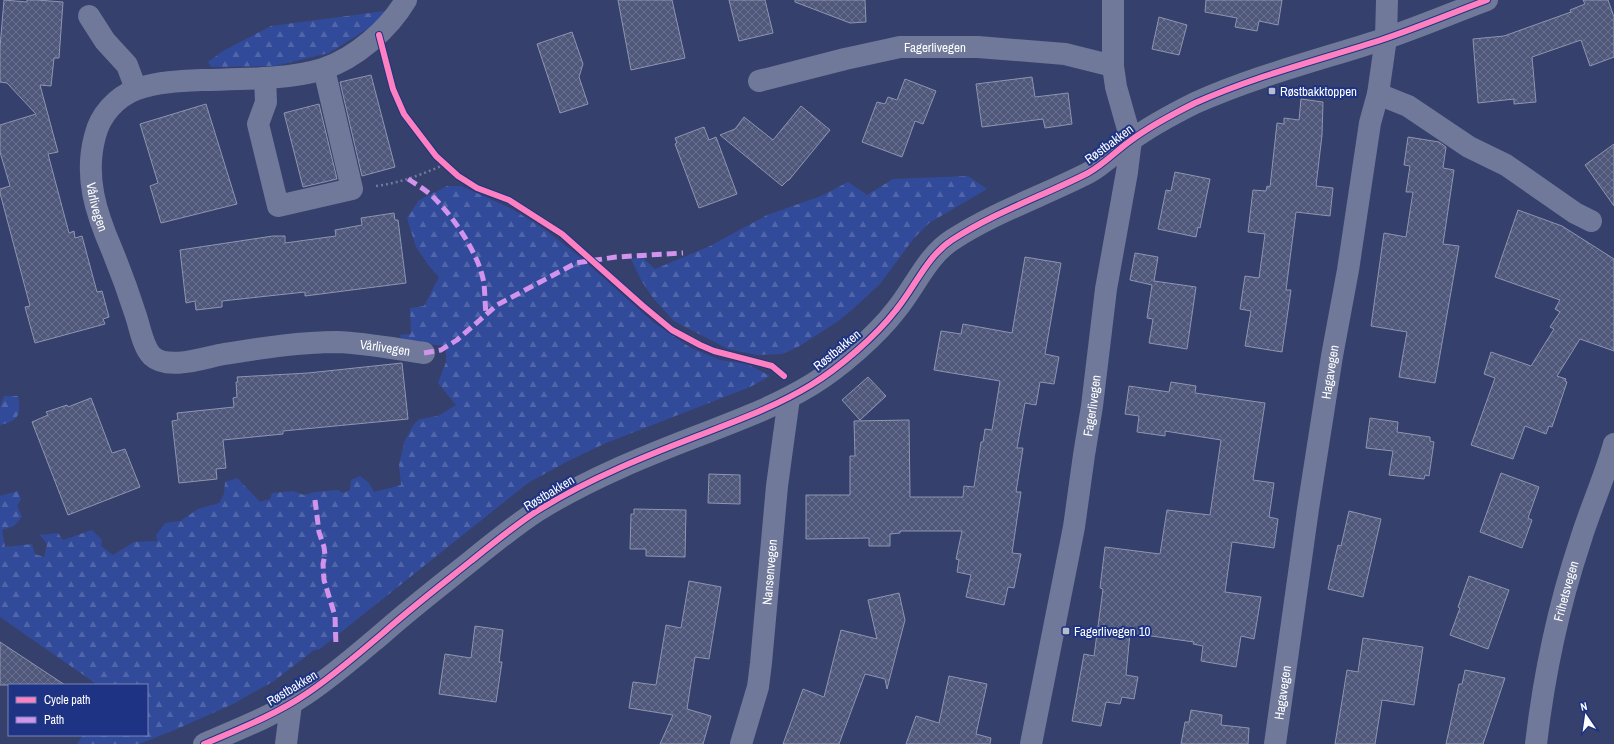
<svg xmlns="http://www.w3.org/2000/svg" width="1614" height="744" font-family="'Archivo Narrow',sans-serif">
	<defs>
		<pattern id="forest-firs" width="22" height="20" patternUnits="userSpaceOnUse"><rect width="22" height="20" fill="#324a9a"/><path d="M5 1l3.5 6h-7zM16 11l3.5 6h-7z" fill="#5165a9"/></pattern>
		<pattern id="building-cross-hatch" width="8" height="8" patternUnits="userSpaceOnUse"><rect width="8" height="8" fill="#4f587b"/><path d="M0 0l8 8M0 8l8-8" fill="none" stroke="#69718f"/></pattern>
	</defs>
	<rect width="100%" height="100%" fill="#35406c"/>
	<!-- forest -->
	<path fill="url(#forest-firs)" d="M 385,11 L 372,26 L 329,53 L 275,66 L 211,67 L 208,62 L 223,51 L 271,26 Z
		M 968,176 L 987,189 L 929,223 L 914,238 L 880,284 L 853,309 L 837,322 L 798,347 L 782,354 L 757,355 L 728,349 L 674,321 L 653,298 L 641,280 L 631,259 L 642,257 L 655,269 L 710,246 L 767,215 L 821,196 L 848,182 L 867,195 L 893,179 Z
		M 447,186 L 461,186 L 512,209 L 544,229 L 580,257 L 654,323 L 691,348 L 720,360 L 747,364 L 770,376 L 750,387 L 606,443 L 566,462 L 528,483 L 320,649 L 314,650 L 274,681 L 233,704 L 177,729 L 139,744 L 77,744 L 83,735 L 147,735 L 147,685 L 94,685 L 95,683 L 0,617 L 0,496 L 18,491 L 21,500 L 17,505 L 22,517 L 14,526 L 2,530 L 5,547 L 32,544 L 35,554 L 44,557 L 47,544 L 40,535 L 58,533 L 63,540 L 92,530 L 102,540 L 101,546 L 113,555 L 134,542 L 157,541 L 156,535 L 165,523 L 180,521 L 198,509 L 219,503 L 224,494 L 225,482 L 237,478 L 260,502 L 270,499 L 272,493 L 293,491 L 304,495 L 314,492 L 338,490 L 343,493 L 350,490 L 351,480 L 360,476 L 369,483 L 374,492 L 401,485 L 399,464 L 405,440 L 414,424 L 420,419 L 438,416 L 456,405 L 438,383 L 446,362 L 446,346 L 427,344 L 407,345 L 399,335 L 411,334 L 410,308 L 424,306 L 439,277 L 429,266 L 416,247 L 407,218 L 419,200 Z
		M 4,396 L 18,396 C 21,415 19,421 0,425 L 0,407 Z"/>
	<!-- building -->
	<path fill="url(#building-cross-hatch)" stroke="#8f95b0" d="M 4,0 L 27,2 L 27,0 L 37,0 L 63,2 L 59,58 L 54,58 L 51,86 L 40,85 L 58,152 L 48,154 L 69,233 L 74,231 L 75,238 L 82,236 L 97,292 L 102,291 L 109,317 L 103,319 L 105,324 L 35,343 L 25,307 L 30,306 L 0,193 L 0,189 L 10,186 L 0,152 L 0,125 L 36,114 L 7,83 L 0,82 L 0,47 Z
		M 618,0 L 672,0 L 685,58 L 631,70 Z
		M 729,0 L 765,0 L 773,33 L 739,41 Z
		M 795,0 L 865,0 L 866,22 L 850,23 L 795,2 Z
		M 1206,0 L 1282,0 L 1278,25 L 1259,21 L 1257,31 L 1235,27 L 1237,18 L 1205,12 Z
		M 1583,0 L 1608,0 L 1614,17 L 1614,57 L 1590,66 L 1581,40 L 1532,57 L 1536,102 L 1514,104 L 1514,99 L 1478,103 L 1473,39 L 1504,36 L 1571,12 L 1570,10 L 1585,4 Z
		M 1159,17 L 1187,25 L 1179,55 L 1152,49 Z
		M 572,32 L 583,64 L 579,77 L 588,104 L 560,113 L 537,44 Z
		M 371,75 L 395,167 L 362,176 L 340,82 Z
		M 1032,77 L 1035,97 L 1068,93 L 1072,124 L 1045,128 L 1043,119 L 982,127 L 976,84 Z
		M 905,79 L 936,91 L 923,124 L 915,121 L 902,157 L 862,142 L 877,102 L 885,104 L 888,97 L 897,100 Z
		M 1301,99 L 1323,102 L 1322,135 L 1316,186 L 1333,188 L 1330,216 L 1296,212 L 1286,290 L 1291,290 L 1282,352 L 1245,346 L 1251,311 L 1240,309 L 1245,276 L 1259,278 L 1265,234 L 1248,232 L 1253,190 L 1266,191 L 1267,186 L 1270,187 L 1277,123 L 1284,124 L 1284,118 L 1299,120 Z
		M 206,104 L 237,204 L 161,223 L 150,186 L 158,183 L 140,124 Z
		M 319,104 L 337,179 L 303,187 L 284,113 Z
		M 801,106 L 830,130 L 789,180 L 788,180 L 782,186 L 720,135 L 735,129 L 744,117 L 773,140 Z
		M 704,127 L 709,140 L 716,137 L 737,194 L 699,208 L 675,144 L 677,143 L 675,138 Z
		M 1408,137 L 1439,142 L 1446,147 L 1443,168 L 1454,170 L 1443,244 L 1459,246 L 1435,383 L 1399,377 L 1407,332 L 1371,326 L 1384,233 L 1406,237 L 1413,192 L 1406,192 L 1410,166 L 1404,165 Z
		M 1614,144 L 1614,206 L 1585,165 Z
		M 1175,172 L 1210,179 L 1200,228 L 1198,227 L 1196,237 L 1158,229 L 1166,190 L 1171,191 Z
		M 1518,210 L 1562,226 L 1614,259 L 1614,351 L 1580,339 L 1557,376 L 1566,379 L 1565,381 L 1567,382 L 1552,427 L 1549,426 L 1546,434 L 1525,426 L 1513,459 L 1471,445 L 1495,378 L 1484,374 L 1491,352 L 1531,366 L 1554,329 L 1550,327 L 1560,312 L 1555,309 L 1560,300 L 1495,277 Z
		M 394,213 L 395,220 L 398,220 L 406,283 L 305,296 L 305,292 L 222,301 L 222,307 L 196,310 L 195,301 L 186,303 L 180,250 L 273,236 L 285,236 L 285,243 L 336,236 L 335,230 L 362,225 L 361,218 Z
		M 1135,253 L 1158,257 L 1154,281 L 1196,287 L 1187,349 L 1149,343 L 1153,319 L 1147,318 L 1152,285 L 1130,280 Z
		M 1025,257 L 1061,263 L 1045,354 L 1059,357 L 1054,384 L 1040,382 L 1036,405 L 1025,403 L 1017,448 L 1023,448 L 1016,492 L 1021,492 L 1012,553 L 1021,554 L 1014,588 L 1008,587 L 1004,605 L 966,597 L 971,575 L 957,572 L 959,560 L 956,559 L 962,531 L 900,531 L 900,533 L 890,534 L 890,546 L 869,546 L 869,538 L 806,539 L 806,495 L 850,495 L 850,456 L 855,456 L 854,421 L 909,420 L 910,497 L 963,497 L 964,486 L 974,487 L 981,442 L 983,442 L 985,429 L 992,430 L 1000,381 L 934,370 L 941,331 L 961,334 L 963,324 L 1012,333 Z
		M 402,363 L 408,419 L 283,431 L 283,434 L 223,440 L 226,468 L 216,469 L 217,479 L 179,483 L 172,421 L 178,420 L 177,413 L 234,407 L 233,398 L 237,397 L 236,382 L 238,382 L 237,377 L 308,373 Z
		M 868,377 L 886,396 L 860,420 L 842,400 Z
		M 1171,382 L 1196,386 L 1195,393 L 1265,403 L 1253,480 L 1274,483 L 1269,517 L 1278,519 L 1274,548 L 1232,542 L 1225,592 L 1261,597 L 1254,639 L 1241,636 L 1236,667 L 1201,661 L 1203,646 L 1193,644 L 1194,642 L 1130,633 L 1126,675 L 1138,677 L 1134,699 L 1122,697 L 1120,704 L 1106,702 L 1101,726 L 1072,721 L 1084,654 L 1094,656 L 1103,589 L 1100,588 L 1105,547 L 1160,554 L 1167,510 L 1210,515 L 1221,440 L 1165,431 L 1165,436 L 1137,432 L 1139,416 L 1125,414 L 1129,386 L 1169,392 Z
		M 91,398 L 112,453 L 125,449 L 140,487 L 68,515 L 32,422 L 48,415 L 46,412 L 67,405 L 68,407 Z
		M 1370,418 L 1398,422 L 1397,432 L 1430,437 L 1430,441 L 1434,442 L 1429,476 L 1425,475 L 1424,479 L 1389,475 L 1393,451 L 1366,448 Z
		M 1501,473 L 1539,487 L 1528,518 L 1532,520 L 1522,548 L 1480,532 Z
		M 709,474 L 740,475 L 740,504 L 708,503 Z
		M 634,509 L 686,510 L 685,557 L 646,556 L 646,549 L 630,549 L 631,514 L 634,514 Z
		M 1349,511 L 1381,519 L 1363,597 L 1328,589 L 1338,545 L 1341,546 Z
		M 1469,576 L 1509,590 L 1488,649 L 1450,635 L 1460,608 L 1458,607 Z
		M 689,581 L 721,587 L 709,659 L 695,657 L 687,709 L 711,716 L 703,744 L 660,744 L 673,715 L 629,708 L 633,682 L 656,685 L 666,625 L 681,628 Z
		M 899,593 L 905,620 L 887,689 L 885,679 L 865,674 L 839,744 L 783,744 L 803,689 L 824,697 L 841,630 L 877,639 L 868,600 Z
		M 475,626 L 503,630 L 499,662 L 502,662 L 496,702 L 439,694 L 445,654 L 471,658 Z
		M 1363,638 L 1423,647 L 1414,705 L 1382,700 L 1375,744 L 1335,744 L 1347,670 L 1358,672 Z
		M 0,642 L 65,685 L 0,685 Z
		M 1465,670 L 1505,678 L 1483,744 L 1446,744 L 1459,684 L 1462,684 Z
		M 949,676 L 987,684 L 976,734 L 991,738 L 990,744 L 906,744 L 916,716 L 939,723 Z
		M 1191,710 L 1222,715 L 1221,725 L 1249,728 L 1248,744 L 1181,744 L 1185,722 L 1189,722 Z"/>
	<g fill="none" stroke-linecap="round" stroke-linejoin="round">
		<!-- path -->
		<path stroke="#70799a" stroke-width="2.5" stroke-dasharray="2 3" stroke-linecap="butt" d="M 376,186 C 401,183 422,174 444,165"/>
		<!-- minor -->
		<g stroke="#70799a" stroke-width="22">
			<path id="s1" d="M 406,0 C 389,29 356,58 323,69 C 288,80 239,79 202,80 C 180,81 157,82 137,89 C 116,97 100,115 95,136 C 84,177 96,213 112,250 C 121,272 129,294 136,316 C 140,328 143,347 152,356 C 168,371 206,357 224,354 C 262,348 299,342 337,342 C 366,343 396,349 424,353"/>
			<path d="M 89,16 L 105,41 L 127,65 L 136,89"/>
			<path d="M 265,78 L 266,102 L 258,124 L 278,206 L 352,189 L 324,69"/>
			<path id="s2" d="M 759,81 L 845,59 L 900,47 L 978,47 L 1065,54 L 1113,66"/>
			<path d="M 1378,94 L 1408,106 L 1469,147 L 1506,165 L 1575,213 L 1591,221"/>
			<path d="M 204,744 C 239,729 275,715 306,694 C 333,676 358,654 383,633 C 411,608 441,585 471,561 C 492,544 514,526 537,511 C 590,478 650,454 708,432 C 744,418 778,405 811,385 C 839,368 876,336 896,310 C 915,287 927,256 952,240 C 995,212 1043,196 1088,173 C 1103,165 1116,151 1130,141 C 1150,126 1173,114 1195,103 C 1255,76 1319,60 1381,40 C 1417,28 1452,13 1487,0"/>
			<path d="M 286,744 L 291,704"/>
			<path id="s3" d="M 741,744 L 758,687 L 761,663 L 777,486 L 789,398"/>
			<path id="s4" d="M 1031,744 L 1074,527 L 1084,455 L 1092,406 L 1106,289 L 1127,172 L 1131,140 L 1116,87 L 1113,66 L 1113,0"/>
			<path id="s5" d="M 1275,744 L 1308,509 L 1332,356 L 1348,270 L 1370,123 L 1378,94 L 1386,38 L 1387,0"/>
			<path id="s6" d="M 1536,744 C 1544,675 1558,608 1580,542 C 1590,509 1605,477 1614,444"/>
		</g>
		<!-- quiet -->
		<path stroke="#d193ec" stroke-width="5" stroke-dasharray="10 5" stroke-linecap="butt" d="M 408,179 C 416,184 424,189 431,195 C 452,214 480,255 484,284 C 485,294 485,304 486,314
			M 424,353 L 441,350 L 457,340 L 497,305 L 576,263 L 616,257 L 683,253
			M 315,500 L 319,532 L 324,547 L 325,555 L 323,564 L 324,580 L 335,616 L 336,646"/>
		<defs>
			<path id="cycleway" d="M 379,35 L 393,89 L 404,114 L 436,156 L 458,176 L 477,188 L 509,200 L 562,234 L 643,306 L 672,330 L 700,345 L 714,351 L 772,366 L 784,376
				M 204,744 C 239,729 275,715 306,694 C 333,676 358,654 383,633 C 411,608 441,585 471,561 C 492,544 514,526 537,511 C 590,478 650,454 708,432 C 744,418 778,405 811,385 C 839,368 876,336 896,310 C 915,287 927,256 952,240 C 995,212 1043,196 1088,173 C 1103,165 1116,151 1130,141 C 1150,126 1173,114 1195,103 C 1255,76 1319,60 1381,40 C 1417,28 1452,13 1487,0"/>
		</defs>
		<!-- cycleway casing -->
		<use href="#cycleway" stroke="#1e3383" stroke-width="8"/>
		<!-- cycleway -->
		<use href="#cycleway" stroke="#ff80c0" stroke-width="6"/>
	</g>
	<!-- markers -->
	<g fill="#b8bccc" stroke="#1e3383" stroke-width="1.5">
		<rect x="1268" y="87" width="8" height="8" rx="2"/>
		<rect x="1062" y="627" width="8" height="8" rx="2"/>
	</g>
	<g text-anchor="middle" dominant-baseline="central" stroke-width="4" stroke-linejoin="round" paint-order="stroke">
		<!-- street labels -->
		<g font-size="13" fill="#fff" stroke="#1e3383">
			<text stroke="none"><textPath href="#s2" startOffset="180">Fagerlivegen</textPath></text>
			<text transform="translate(1109 144) rotate(-36)">Røstbakken</text>
			<text stroke="none"><textPath href="#s1" startOffset="435">Vårlivegen</textPath></text>
			<text stroke="none"><textPath href="#s1" startOffset="831">Vårlivegen</textPath></text>
			<text transform="translate(837 350) rotate(-39)">Røstbakken</text>
			<text stroke="none"><textPath href="#s5" startOffset="376">Hagavegen</textPath></text>
			<text stroke="none"><textPath href="#s4" startOffset="344">Fagerlivegen</textPath></text>
			<text transform="translate(549 493) rotate(-31)">Røstbakken</text>
			<text stroke="none"><textPath href="#s3" startOffset="175">Nansenvegen</textPath></text>
			<text stroke="none"><textPath href="#s6" startOffset="156">Frihetsvegen</textPath></text>
			<text transform="translate(292 688) rotate(-31)">Røstbakken</text>
			<text stroke="none"><textPath href="#s5" startOffset="52">Hagavegen</textPath></text>
		</g>
		<!-- poi labels -->
		<g font-size="13" fill="#fff" stroke="#1e3383" text-anchor="start">
			<text x="1280" y="91">Røstbakktoppen</text>
			<text x="1074" y="631">Fagerlivegen 10</text>
		</g>
	</g>
	<!-- legend -->
	<rect x="8" y="684" width="140" height="52" fill="#1e3383" stroke="#7885b5"/>
	<rect x="16" y="697" width="20" height="6" fill="#ff80c0" stroke="#7885b5"/>
	<text x="44" y="704" font-size="12" fill="#ffffff">Cycle path</text>
	<rect x="16" y="717" width="20" height="6" fill="#d193ec" stroke="#7885b5"/>
	<text x="44" y="724" font-size="12" fill="#ffffff">Path</text>
	<!-- north arrow -->
	<g transform="translate(1586 716) rotate(347)" stroke="#1e3383" stroke-width="3" paint-order="stroke">
	<path d="M0-3L7 15L0 10L-7 15Z" fill="#ffffff"/>
	<text y="-6" font-size="11" font-weight="bold" text-anchor="middle" fill="#ffffff">N</text>
	</g>
</svg>
